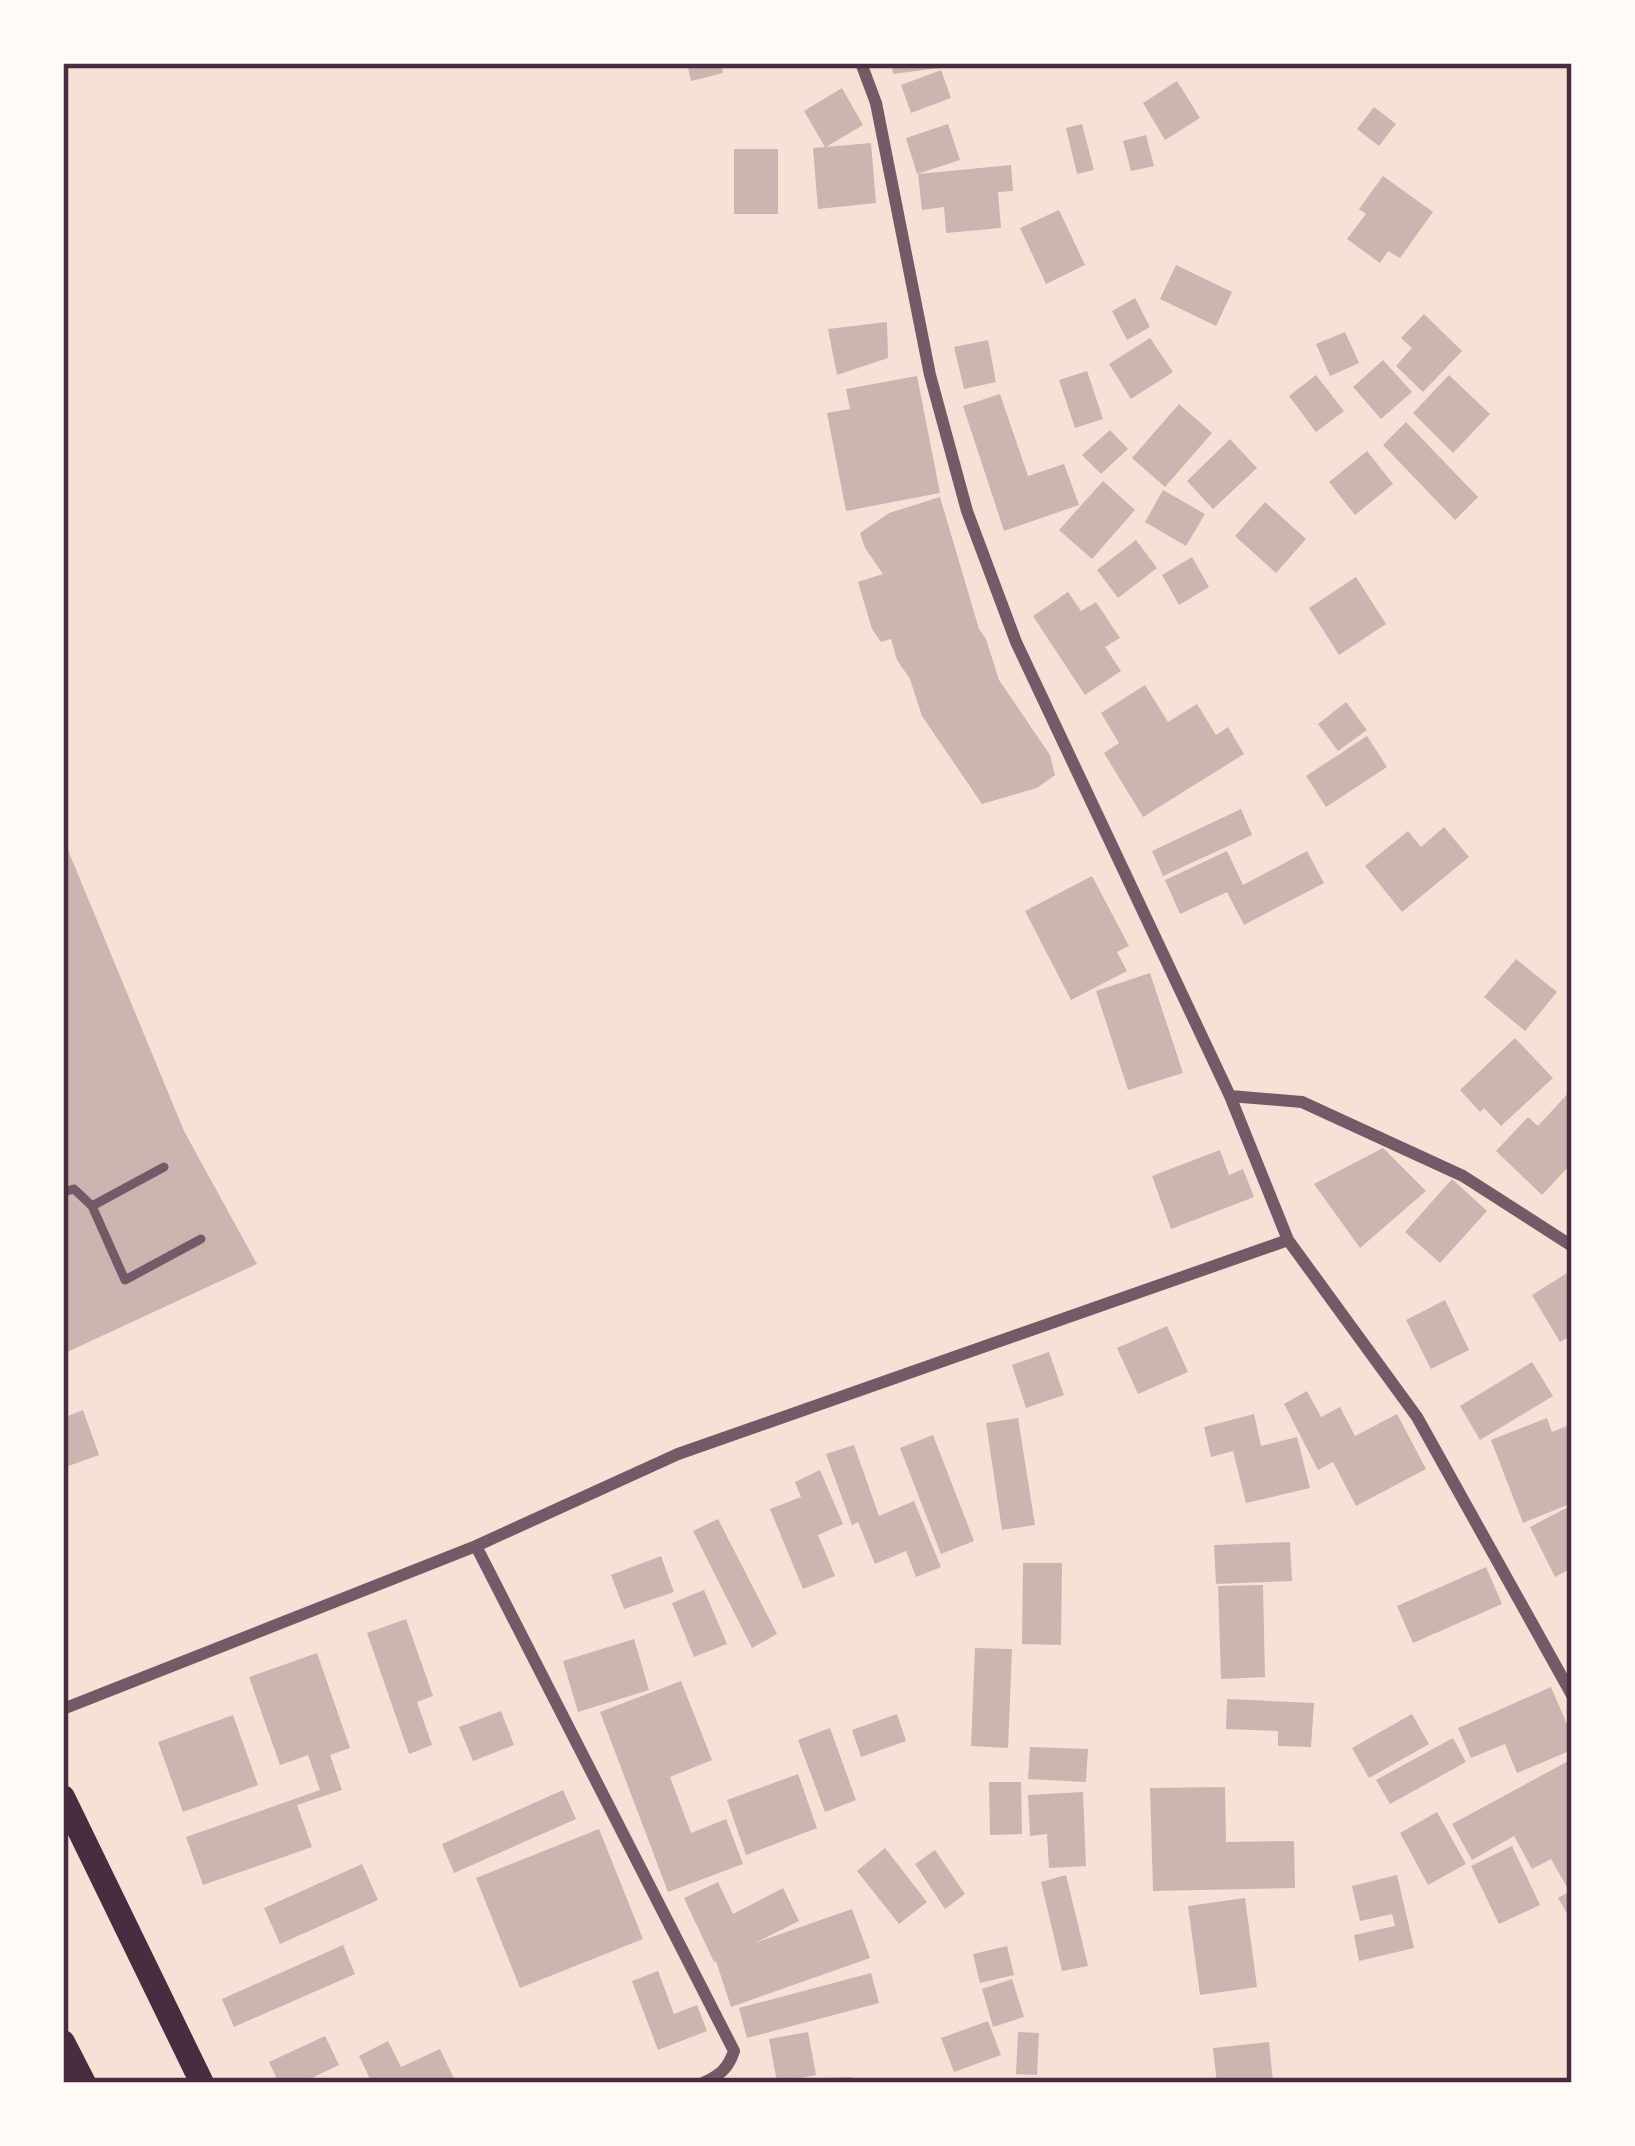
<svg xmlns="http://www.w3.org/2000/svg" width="1635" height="2146" font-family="Bitter,serif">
	<rect width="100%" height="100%" fill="#f7e1d7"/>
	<!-- building -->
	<path fill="#ccb4b1" d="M 687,63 L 721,63 L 723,73 L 691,81 Z
		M 892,63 L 938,63 L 939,68 L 893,74 Z
		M 941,70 L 951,98 L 911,113 L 901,85 Z
		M 1177,81 L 1200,118 L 1165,140 L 1143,103 Z
		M 842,88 L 863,125 L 826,147 L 871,143 L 876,203 L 818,209 L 813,148 L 825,147 L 804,111 Z
		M 1374,107 L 1396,124 L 1379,146 L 1357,129 Z
		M 948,124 L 960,160 L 917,174 L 906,138 Z
		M 1082,124 L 1094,170 L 1077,174 L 1066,128 Z
		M 1146,135 L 1154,166 L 1131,171 L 1123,141 Z
		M 734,149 L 778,149 L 778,214 L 734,214 Z
		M 1011,165 L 1013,191 L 998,192 L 1001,228 L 946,233 L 944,207 L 922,210 L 918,174 Z
		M 1383,176 L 1433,212 L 1400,258 L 1388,251 L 1380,263 L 1347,239 L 1366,214 L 1359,209 Z
		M 1059,210 L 1085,265 L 1046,284 L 1020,228 Z
		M 1176,265 L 1232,292 L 1216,326 L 1160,299 Z
		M 1135,298 L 1150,327 L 1127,340 L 1112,311 Z
		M 1424,314 L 1462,351 L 1423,392 L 1396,366 L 1412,348 L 1401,338 Z
		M 887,322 L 888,358 L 837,375 L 828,329 Z
		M 1345,332 L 1359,363 L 1330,376 L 1316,344 Z
		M 1150,338 L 1173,372 L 1131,399 L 1109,364 Z
		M 988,340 L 996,382 L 964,389 L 954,347 Z
		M 1383,360 L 1412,392 L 1381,419 L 1353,387 Z
		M 1087,371 L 1103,419 L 1075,428 L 1059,380 Z
		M 1316,375 L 1344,411 L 1316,432 L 1289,396 Z
		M 1449,375 L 1490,414 L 1453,453 L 1413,413 Z
		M 917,376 L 940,493 L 846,511 L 827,413 L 850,409 L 846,389 Z
		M 1000,394 L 1028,476 L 1064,464 L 1079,505 L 1004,531 L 963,406 Z
		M 1179,404 L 1212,433 L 1165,487 L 1132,458 Z
		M 1406,422 L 1478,497 L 1455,520 L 1383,445 Z
		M 1110,430 L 1128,449 L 1101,474 L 1082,455 Z
		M 1230,439 L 1257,468 L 1213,509 L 1187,481 Z
		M 1367,451 L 1393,484 L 1355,515 L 1329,482 Z
		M 1103,481 L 1135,510 L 1092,559 L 1059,530 Z
		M 1163,490 L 1205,514 L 1186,546 L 1145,522 Z
		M 940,497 L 979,629 L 986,639 L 999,680 L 1050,755 L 1055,775 L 1037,788 L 982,804 L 922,716 L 910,679 L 897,660 L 891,639 L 881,642 L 872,629 L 858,582 L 883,574 L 865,548 L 860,533 L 889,513 Z
		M 1265,502 L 1306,539 L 1276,573 L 1235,536 Z
		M 1136,540 L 1157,568 L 1118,598 L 1097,570 Z
		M 1192,557 L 1209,587 L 1179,605 L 1162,575 Z
		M 1356,577 L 1386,624 L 1339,655 L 1309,608 Z
		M 1068,592 L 1081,611 L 1096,602 L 1120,638 L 1105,647 L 1121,671 L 1085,695 L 1033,616 Z
		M 1145,685 L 1168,722 L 1197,704 L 1216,735 L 1228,727 L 1244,754 L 1143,817 L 1104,753 L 1119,743 L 1101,713 Z
		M 1346,702 L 1367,730 L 1338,751 L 1318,724 Z
		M 1367,736 L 1387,767 L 1326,807 L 1306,776 Z
		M 1241,809 L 1252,835 L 1163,876 L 1152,851 Z
		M 1444,827 L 1469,857 L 1402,912 L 1365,866 L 1408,831 L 1421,847 Z
		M 63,838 L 184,1131 L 257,1264 L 63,1354 Z
		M 1227,851 L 1243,885 L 1307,851 L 1324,883 L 1244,925 L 1227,892 L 1180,914 L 1165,880 Z
		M 1092,876 L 1129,946 L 1117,952 L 1127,971 L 1071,1000 L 1025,911 Z
		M 1516,959 L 1557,992 L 1525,1031 L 1484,997 Z
		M 1150,973 L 1183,1073 L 1128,1090 L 1096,991 Z
		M 1515,1038 L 1553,1078 L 1501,1126 L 1484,1108 L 1480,1112 L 1460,1090 Z
		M 1572,1089 L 1572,1163 L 1542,1195 L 1496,1151 L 1528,1117 L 1538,1126 Z
		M 1383,1148 L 1426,1191 L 1360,1248 L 1314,1184 Z
		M 1220,1150 L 1229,1175 L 1243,1169 L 1254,1197 L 1171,1229 L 1152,1176 Z
		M 1452,1179 L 1487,1211 L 1440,1263 L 1405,1232 Z
		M 1572,1270 L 1572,1335 L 1560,1342 L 1532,1295 Z
		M 1445,1300 L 1469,1350 L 1431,1369 L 1406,1320 Z
		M 1167,1326 L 1188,1372 L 1138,1394 L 1117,1348 Z
		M 1049,1352 L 1064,1395 L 1026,1408 L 1012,1365 Z
		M 1532,1362 L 1553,1396 L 1480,1440 L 1460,1406 Z
		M 1307,1391 L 1321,1417 L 1340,1407 L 1355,1436 L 1397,1414 L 1426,1469 L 1356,1506 L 1333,1462 L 1318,1470 L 1284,1404 Z
		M 83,1410 L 99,1455 L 63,1468 L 63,1418 Z
		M 1254,1414 L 1261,1446 L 1297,1437 L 1310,1488 L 1246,1503 L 1233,1451 L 1211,1457 L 1204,1427 Z
		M 1018,1418 L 1035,1525 L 1002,1530 L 986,1423 Z
		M 1547,1418 L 1552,1432 L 1572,1424 L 1572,1503 L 1523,1523 L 1491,1440 Z
		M 933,1435 L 974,1541 L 941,1554 L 900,1448 Z
		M 854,1445 L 879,1516 L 914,1501 L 941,1567 L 916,1577 L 906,1551 L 875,1564 L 858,1522 L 852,1525 L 826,1454 Z
		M 820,1470 L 843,1524 L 818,1535 L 835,1576 L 803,1589 L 770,1509 L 801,1497 L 795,1482 Z
		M 1572,1505 L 1572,1568 L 1555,1577 L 1530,1527 Z
		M 718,1519 L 777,1634 L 752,1648 L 693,1531 Z
		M 1290,1542 L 1292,1581 L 1216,1584 L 1214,1545 Z
		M 661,1556 L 674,1592 L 624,1609 L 611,1575 Z
		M 1023,1563 L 1062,1563 L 1061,1645 L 1022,1644 Z
		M 1486,1567 L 1502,1604 L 1413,1643 L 1397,1606 Z
		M 1263,1585 L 1265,1677 L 1221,1679 L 1218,1586 Z
		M 704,1590 L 727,1644 L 694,1657 L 672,1603 Z
		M 406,1619 L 433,1696 L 417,1702 L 432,1745 L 409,1754 L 367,1633 Z
		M 634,1639 L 649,1690 L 578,1712 L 563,1661 Z
		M 975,1648 L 1012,1649 L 1008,1748 L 971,1746 Z
		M 317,1653 L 350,1748 L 330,1755 L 342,1790 L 297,1805 L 312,1847 L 203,1885 L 186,1837 L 320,1790 L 308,1755 L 280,1765 L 249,1677 Z
		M 681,1681 L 712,1760 L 670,1777 L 691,1833 L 726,1819 L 743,1864 L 668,1892 L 600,1712 Z
		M 1551,1687 L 1572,1736 L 1572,1750 L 1517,1773 L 1505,1744 L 1471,1758 L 1458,1728 Z
		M 1227,1699 L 1314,1703 L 1311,1747 L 1278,1746 L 1278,1731 L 1226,1729 Z
		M 501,1711 L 514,1745 L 473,1761 L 459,1727 Z
		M 897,1714 L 906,1741 L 861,1757 L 852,1730 Z
		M 1412,1714 L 1429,1744 L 1369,1778 L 1352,1748 Z
		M 233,1715 L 258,1785 L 183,1812 L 158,1742 Z
		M 830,1728 L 856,1800 L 825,1812 L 798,1740 Z
		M 1453,1738 L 1466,1762 L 1390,1804 L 1376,1780 Z
		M 1030,1747 L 1088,1749 L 1086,1782 L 1028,1779 Z
		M 1572,1759 L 1572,1885 L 1567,1887 L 1551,1859 L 1532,1869 L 1514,1836 L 1472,1860 L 1452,1824 Z
		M 798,1774 L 817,1828 L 746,1855 L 727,1800 Z
		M 989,1782 L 1021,1782 L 1022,1834 L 990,1835 Z
		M 1225,1787 L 1226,1842 L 1294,1841 L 1295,1888 L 1153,1891 L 1150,1788 Z
		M 563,1790 L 576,1819 L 454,1873 L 442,1844 Z
		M 1083,1792 L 1086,1866 L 1049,1868 L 1047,1834 L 1030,1836 L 1028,1795 Z
		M 1437,1812 L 1466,1864 L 1428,1885 L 1400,1833 Z
		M 599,1829 L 643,1939 L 520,1988 L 476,1878 Z
		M 1512,1846 L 1540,1905 L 1499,1924 L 1471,1866 Z
		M 885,1848 L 927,1902 L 899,1924 L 857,1871 Z
		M 935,1850 L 965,1894 L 945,1909 L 915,1864 Z
		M 362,1864 L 378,1900 L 280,1944 L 264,1908 Z
		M 1066,1875 L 1088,1966 L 1062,1971 L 1041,1882 Z
		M 1397,1875 L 1414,1948 L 1359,1961 L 1354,1935 L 1395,1926 L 1392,1914 L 1360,1921 L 1352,1886 Z
		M 718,1882 L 733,1914 L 783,1888 L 799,1921 L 755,1943 L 852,1909 L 870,1958 L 731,2007 L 716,1961 L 714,1962 L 684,1898 Z
		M 1572,1890 L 1572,1922 L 1558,1898 Z
		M 1245,1898 L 1257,1987 L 1200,1995 L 1188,1906 Z
		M 343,1945 L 355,1974 L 234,2027 L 222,1999 Z
		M 1007,1946 L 1014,1975 L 980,1983 L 973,1954 Z
		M 658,1971 L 674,2014 L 697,2005 L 707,2031 L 658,2050 L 632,1981 Z
		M 871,1973 L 879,2003 L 747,2038 L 739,2008 Z
		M 1012,1979 L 1024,2017 L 993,2027 L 982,1989 Z
		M 988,2021 L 1001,2055 L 954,2072 L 941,2038 Z
		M 808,2032 L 816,2075 L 794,2079 L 851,2077 L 852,2083 L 777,2082 L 769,2039 Z
		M 1018,2032 L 1039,2033 L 1037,2075 L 1016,2074 Z
		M 325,2036 L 339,2065 L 301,2083 L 279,2083 L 269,2062 Z
		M 388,2041 L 401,2067 L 440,2049 L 456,2083 L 372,2083 L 359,2056 Z
		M 1269,2042 L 1273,2082 L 1217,2083 L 1213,2048 Z"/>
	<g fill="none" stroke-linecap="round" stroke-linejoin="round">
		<!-- service -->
		<path stroke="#755966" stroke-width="9" d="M 63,1192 L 74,1189 L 92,1206 L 125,1280 L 201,1239
			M 92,1206 L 164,1167"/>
		<!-- minor -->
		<path stroke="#755966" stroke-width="12" d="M 861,63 L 876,103 L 930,375 L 967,511 L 1016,642 L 1230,1096 L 1288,1240
			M 1230,1096 L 1302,1102 L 1463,1176 L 1572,1246
			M 476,1546 L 734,2051 C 728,2069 720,2075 703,2083
			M 63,1709 L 476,1546 L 678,1454 L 1288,1240 L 1417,1417 L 1572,1695"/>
		<!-- secondary -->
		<path stroke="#4a2c40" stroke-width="24" d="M 63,1797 L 202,2083
			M 63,2042 L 84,2083"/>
	</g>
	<!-- border -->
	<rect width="1635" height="2146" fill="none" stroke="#fffaf5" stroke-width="132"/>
	<rect x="66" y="66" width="1503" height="2014" fill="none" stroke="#4a2c40" stroke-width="4.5"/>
</svg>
